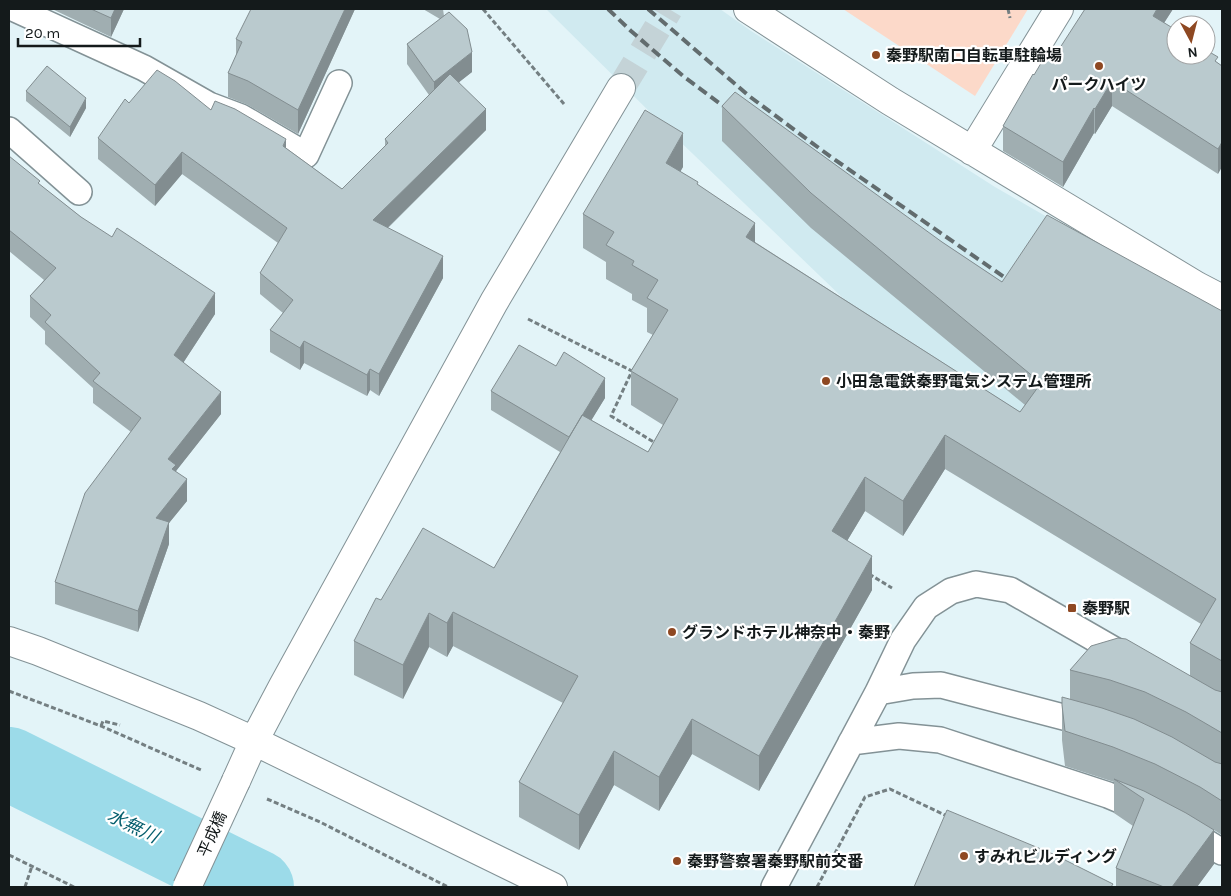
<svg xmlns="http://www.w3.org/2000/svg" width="1231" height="896" font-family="Karla,'Noto Sans JP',sans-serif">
	<rect width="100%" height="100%" fill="#e3f4f8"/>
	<!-- built -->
	<path fill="#d0eaf0" d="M 546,9 L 720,9 L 751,31 L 995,187 L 1222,318 L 1222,562 L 872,326 L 668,130 Z"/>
	<!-- park -->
	<path fill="#fcd9c9" d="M 843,9 L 1028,9 L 975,96 Z"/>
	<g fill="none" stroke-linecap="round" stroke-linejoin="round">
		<!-- river -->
		<path stroke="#9cdbe9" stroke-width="74" d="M 9,764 L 257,887"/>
		<!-- secondary-tunnel -->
		<path stroke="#c4d3d7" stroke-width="28" stroke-dasharray="28 14" stroke-linecap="butt" d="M 621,88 L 669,9"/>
		<defs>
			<path id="lane" d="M 15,9 L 144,68 L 209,105 L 241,117 L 306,155 L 339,83
				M 9,130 L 79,192
				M 878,692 L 913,686 L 941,685 L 1094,725
				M 851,742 L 899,736 L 940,740 L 1108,795 L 1146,811
				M 1186,830 L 1222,852
				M 774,887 L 878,692 L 903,640 L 926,607 L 951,591 L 976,584 L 1010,590 L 1130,659"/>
			<path id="street" d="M 748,9 L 890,101 L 1197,286 L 1222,299
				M 972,151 L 1059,9"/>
			<path id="secondary" d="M 9,641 L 38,651 L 199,716 L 254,741 L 553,887
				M 236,781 L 254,741 L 283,686 L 494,302 L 621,88"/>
		</defs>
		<!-- lane casing -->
		<use href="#lane" stroke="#839296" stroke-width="28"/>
		<!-- street casing -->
		<use href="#street" stroke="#839296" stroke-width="30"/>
		<!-- secondary casing -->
		<use href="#secondary" stroke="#839296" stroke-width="30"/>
		<!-- path -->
		<path stroke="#747f82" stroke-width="3" stroke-dasharray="5 2.5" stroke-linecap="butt" d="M 483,9 L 564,104
			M 1008,9 L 1010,18
			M 528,319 L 632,371 L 611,416 L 657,444
			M 869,574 L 892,588
			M 9,691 L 101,726 L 201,770
			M 101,726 L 103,721 L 120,725
			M 267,799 L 320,822 L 448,887
			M 9,855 L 74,887
			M 25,887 L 32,866
			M 817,887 L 865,797 L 890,789 L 947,816"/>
		<!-- lane -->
		<use href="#lane" stroke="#fff" stroke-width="25"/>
		<!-- street -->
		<use href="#street" stroke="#fff" stroke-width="28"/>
		<!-- secondary -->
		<use href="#secondary" stroke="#fff" stroke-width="28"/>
		<!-- rail -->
		<path stroke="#626c6e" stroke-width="4" stroke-dasharray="10 5" stroke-linecap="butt" d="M 608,9 L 631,31 L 683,76 L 734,114
			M 648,9 L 749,96 L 831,157 L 1017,286"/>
		<defs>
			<path id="secondary-bridge" d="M 187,887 L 236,781"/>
		</defs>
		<!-- secondary-bridge casing -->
		<use href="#secondary-bridge" stroke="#839296" stroke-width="30" stroke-linecap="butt"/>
		<!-- secondary-bridge -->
		<use href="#secondary-bridge" stroke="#fff" stroke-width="28"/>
	</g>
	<!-- wall -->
	<path fill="#a0aeb1" d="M 52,9 L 124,9 L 111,37 Z
		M 355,9 L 298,134 L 248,105 L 228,97 L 228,73 L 236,56 L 236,39 Z
		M 423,9 L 443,9 L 444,16 L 472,72 L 459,82 L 486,130 L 388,228 L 443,278 L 379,396 L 370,390 L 367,396 L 304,363 L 300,370 L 270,352 L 270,330 L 283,313 L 260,294 L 260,273 L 278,243 L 182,174 L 155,206 L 98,159 L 98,138 L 129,103 L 211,110 L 286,148 L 342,189 L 385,146 L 385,139 L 429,95 L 407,64 L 407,44 L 440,19 Z
		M 1173,9 L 1164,23 L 1222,66 L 1218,174 L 1112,106 L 1095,134 L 1094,133 L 1063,187 L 1003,151 L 1003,126 L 1034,75 L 1054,57 Z
		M 26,91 L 86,108 L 70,137 L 26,101 Z
		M 722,106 L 942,242 L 1002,282 L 1222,311 L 1222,835 L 1214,830 L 1214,864 L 1197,887 L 1116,887 L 1116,868 L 1133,826 L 1114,813 L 1114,782 L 1065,766 L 1062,740 L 1062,705 L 1070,699 L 1070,670 L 1190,676 L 1190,643 L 1201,624 L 945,469 L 903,536 L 865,511 L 847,541 L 872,590 L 759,791 L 692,754 L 659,811 L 614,785 L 579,850 L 519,817 L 519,782 L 563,703 L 453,646 L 447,657 L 429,647 L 403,699 L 354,675 L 354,641 L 381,600 L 494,568 L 560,452 L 491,410 L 491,391 L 605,398 L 591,420 L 648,452 L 663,425 L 631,405 L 631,371 L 653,335 L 647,332 L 647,308 L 632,300 L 632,294 L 606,279 L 606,262 L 583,248 L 583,214 L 683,167 L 680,171 L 698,185 L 755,242 L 1020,412 L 1025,405 L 811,228 L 722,141 Z
		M 9,156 L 40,185 L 81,217 L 215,314 L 183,363 L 221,414 L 176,471 L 187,501 L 169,523 L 169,544 L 138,632 L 55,604 L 55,582 L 131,432 L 93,403 L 93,388 L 45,344 L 45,331 L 30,317 L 30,296 L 44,280 L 9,251 Z"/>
	<!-- shaded-wall -->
	<path fill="#828d90" d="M 115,9 L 124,9 L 111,37 L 111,18 Z
		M 345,9 L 355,9 L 298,134 L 298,110 Z
		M 1157,9 L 1173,9 L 1153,40 L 1153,16 Z
		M 472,52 L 472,72 L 434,102 L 434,82 Z
		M 1112,81 L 1112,106 L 1095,134 L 1095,109 Z
		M 86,98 L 86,108 L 70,137 L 70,127 Z
		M 1094,108 L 1094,133 L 1063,187 L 1063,162 Z
		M 486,109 L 486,130 L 373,242 L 373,220 Z
		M 683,133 L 683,167 L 666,197 L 666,163 Z
		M 286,139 L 286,160 L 283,146 Z
		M 1222,142 L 1222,167 L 1218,174 L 1218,149 Z
		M 182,152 L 182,174 L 155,206 L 155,185 Z
		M 755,223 L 755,257 L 746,237 Z
		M 443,256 L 443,278 L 379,396 L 379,374 Z
		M 215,293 L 215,314 L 174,377 L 174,355 Z
		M 304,341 L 304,363 L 300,370 L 300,348 Z
		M 370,369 L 370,390 L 367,396 L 367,375 Z
		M 605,378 L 605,398 L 569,457 L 569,437 Z
		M 221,392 L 221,414 L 176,471 L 176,487 L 168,459 Z
		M 945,435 L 945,469 L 903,536 L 903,501 Z
		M 865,477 L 865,511 L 832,566 L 832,531 Z
		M 187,479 L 187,501 L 169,523 L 169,544 L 138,632 L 138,611 L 156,518 Z
		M 872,556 L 872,590 L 759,791 L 759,756 Z
		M 453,612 L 453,646 L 447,657 L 447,623 Z
		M 429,613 L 429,647 L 403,699 L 403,665 Z
		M 692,719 L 692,754 L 659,811 L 659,777 Z
		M 614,751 L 614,785 L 579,850 L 579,815 Z
		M 1214,830 L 1214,864 L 1197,887 L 1172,887 Z"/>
	<!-- building -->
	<path fill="#bacace" stroke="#828d90" d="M 91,9 L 115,9 L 111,18 Z
		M 251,9 L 345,9 L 298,110 L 248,81 L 228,73 L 242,42 L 236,39 Z
		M 1085,9 L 1157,9 L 1153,16 L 1176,30 L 1176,55 L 1206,55 L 1206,50 L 1218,57 L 1215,61 L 1222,66 L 1222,142 L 1218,149 L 1112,81 L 1095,109 L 1094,108 L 1063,162 L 1003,126 L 1033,74 L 1034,75 L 1047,53 L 1054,57 Z
		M 449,12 L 467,29 L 472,52 L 434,82 L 407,44 Z
		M 47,66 L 86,98 L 70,127 L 26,91 Z
		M 157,70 L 175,81 L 211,110 L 215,101 L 235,109 L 286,139 L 283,146 L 342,189 L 388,143 L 385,139 L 450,74 L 486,109 L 373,220 L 443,256 L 379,374 L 370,369 L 367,375 L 304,341 L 300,348 L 270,330 L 293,300 L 260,273 L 287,228 L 182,152 L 155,185 L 98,138 L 125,99 L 129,103 Z
		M 735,92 L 942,242 L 1002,282 L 1047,215 L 1222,311 L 1222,661 L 1190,643 L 1216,599 L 945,435 L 903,501 L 865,477 L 832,531 L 872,556 L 759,756 L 692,719 L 659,777 L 614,751 L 579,815 L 519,782 L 578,676 L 453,612 L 447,623 L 429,613 L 403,665 L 354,641 L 376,598 L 381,600 L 423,528 L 494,568 L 582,415 L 648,452 L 678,399 L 631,371 L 668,310 L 647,298 L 658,280 L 632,265 L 634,261 L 606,245 L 614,232 L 583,214 L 645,110 L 683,133 L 666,163 L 698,182 L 697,184 L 755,223 L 746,237 L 1020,412 L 1041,383 L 811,193 L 722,106 Z
		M 9,156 L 40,181 L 38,183 L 81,217 L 112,237 L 117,228 L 215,293 L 174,355 L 221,392 L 168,459 L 176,465 L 172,469 L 187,479 L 156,518 L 169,522 L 138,611 L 55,582 L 85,493 L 141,418 L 93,381 L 100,373 L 45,322 L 51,315 L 30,296 L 56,268 L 9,230 Z
		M 519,345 L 556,366 L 564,352 L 605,378 L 569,437 L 491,391 Z
		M 1118,638 L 1126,639 L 1215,690 L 1222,692 L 1222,733 L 1186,712 L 1145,692 L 1110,680 L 1070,670 L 1091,646 Z
		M 1062,697 L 1102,708 L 1134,719 L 1172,737 L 1215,762 L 1222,764 L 1222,801 L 1200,787 L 1155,764 L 1113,747 L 1065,731 L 1062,705 Z
		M 1114,779 L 1144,791 L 1186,813 L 1214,830 L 1172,887 L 1164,887 L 1116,868 L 1144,799 Z
		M 947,810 L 1053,854 L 1113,884 L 1111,887 L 914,887 Z"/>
	<!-- markers -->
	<g fill="#8e4822" stroke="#fff" stroke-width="2">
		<circle cx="876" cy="55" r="5"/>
		<circle cx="1099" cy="66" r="5"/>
		<circle cx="826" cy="381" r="5"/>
		<rect x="1067" y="603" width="10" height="10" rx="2.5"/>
		<circle cx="672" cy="632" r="5"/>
		<circle cx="964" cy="856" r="5"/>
		<circle cx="677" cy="861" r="5"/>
	</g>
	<g text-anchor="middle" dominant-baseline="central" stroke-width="4.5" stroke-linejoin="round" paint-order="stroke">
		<!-- poi labels -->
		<g font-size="16" font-weight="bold" fill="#141a1b" stroke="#fff" text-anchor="start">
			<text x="886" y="55">秦野駅南口自転車駐輪場</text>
			<text x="1099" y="84" text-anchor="middle">パークハイツ</text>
			<text x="836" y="381">小田急電鉄秦野電気システム管理所</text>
			<text x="1082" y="608">秦野駅</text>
			<text x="682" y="632">グランドホテル神奈中・秦野</text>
			<text x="974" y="856">すみれビルディング</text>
			<text x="687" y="861">秦野警察署秦野駅前交番</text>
		</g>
		<!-- street labels -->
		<g font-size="16" fill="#141a1b" stroke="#fff">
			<text transform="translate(212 834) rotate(-66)">平成橋</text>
		</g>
		<!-- water labels -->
		<g font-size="18" font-style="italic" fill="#065f6e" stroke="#fff">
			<text transform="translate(133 826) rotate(26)">水無川</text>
		</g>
	</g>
	<!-- border -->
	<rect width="1231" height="896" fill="none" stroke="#141a1b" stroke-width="20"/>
	<!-- north arrow -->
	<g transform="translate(1191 40) rotate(173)"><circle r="24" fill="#ffffff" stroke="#a1a3a4"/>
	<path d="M0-4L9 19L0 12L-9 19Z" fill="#8e4822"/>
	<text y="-8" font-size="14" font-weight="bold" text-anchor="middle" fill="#141a1b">N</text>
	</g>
	<!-- scale -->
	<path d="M18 38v8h122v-8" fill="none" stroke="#141a1b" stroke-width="2.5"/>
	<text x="25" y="38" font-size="15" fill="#141a1b" stroke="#ffffff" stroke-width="4" paint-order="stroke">20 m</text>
</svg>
